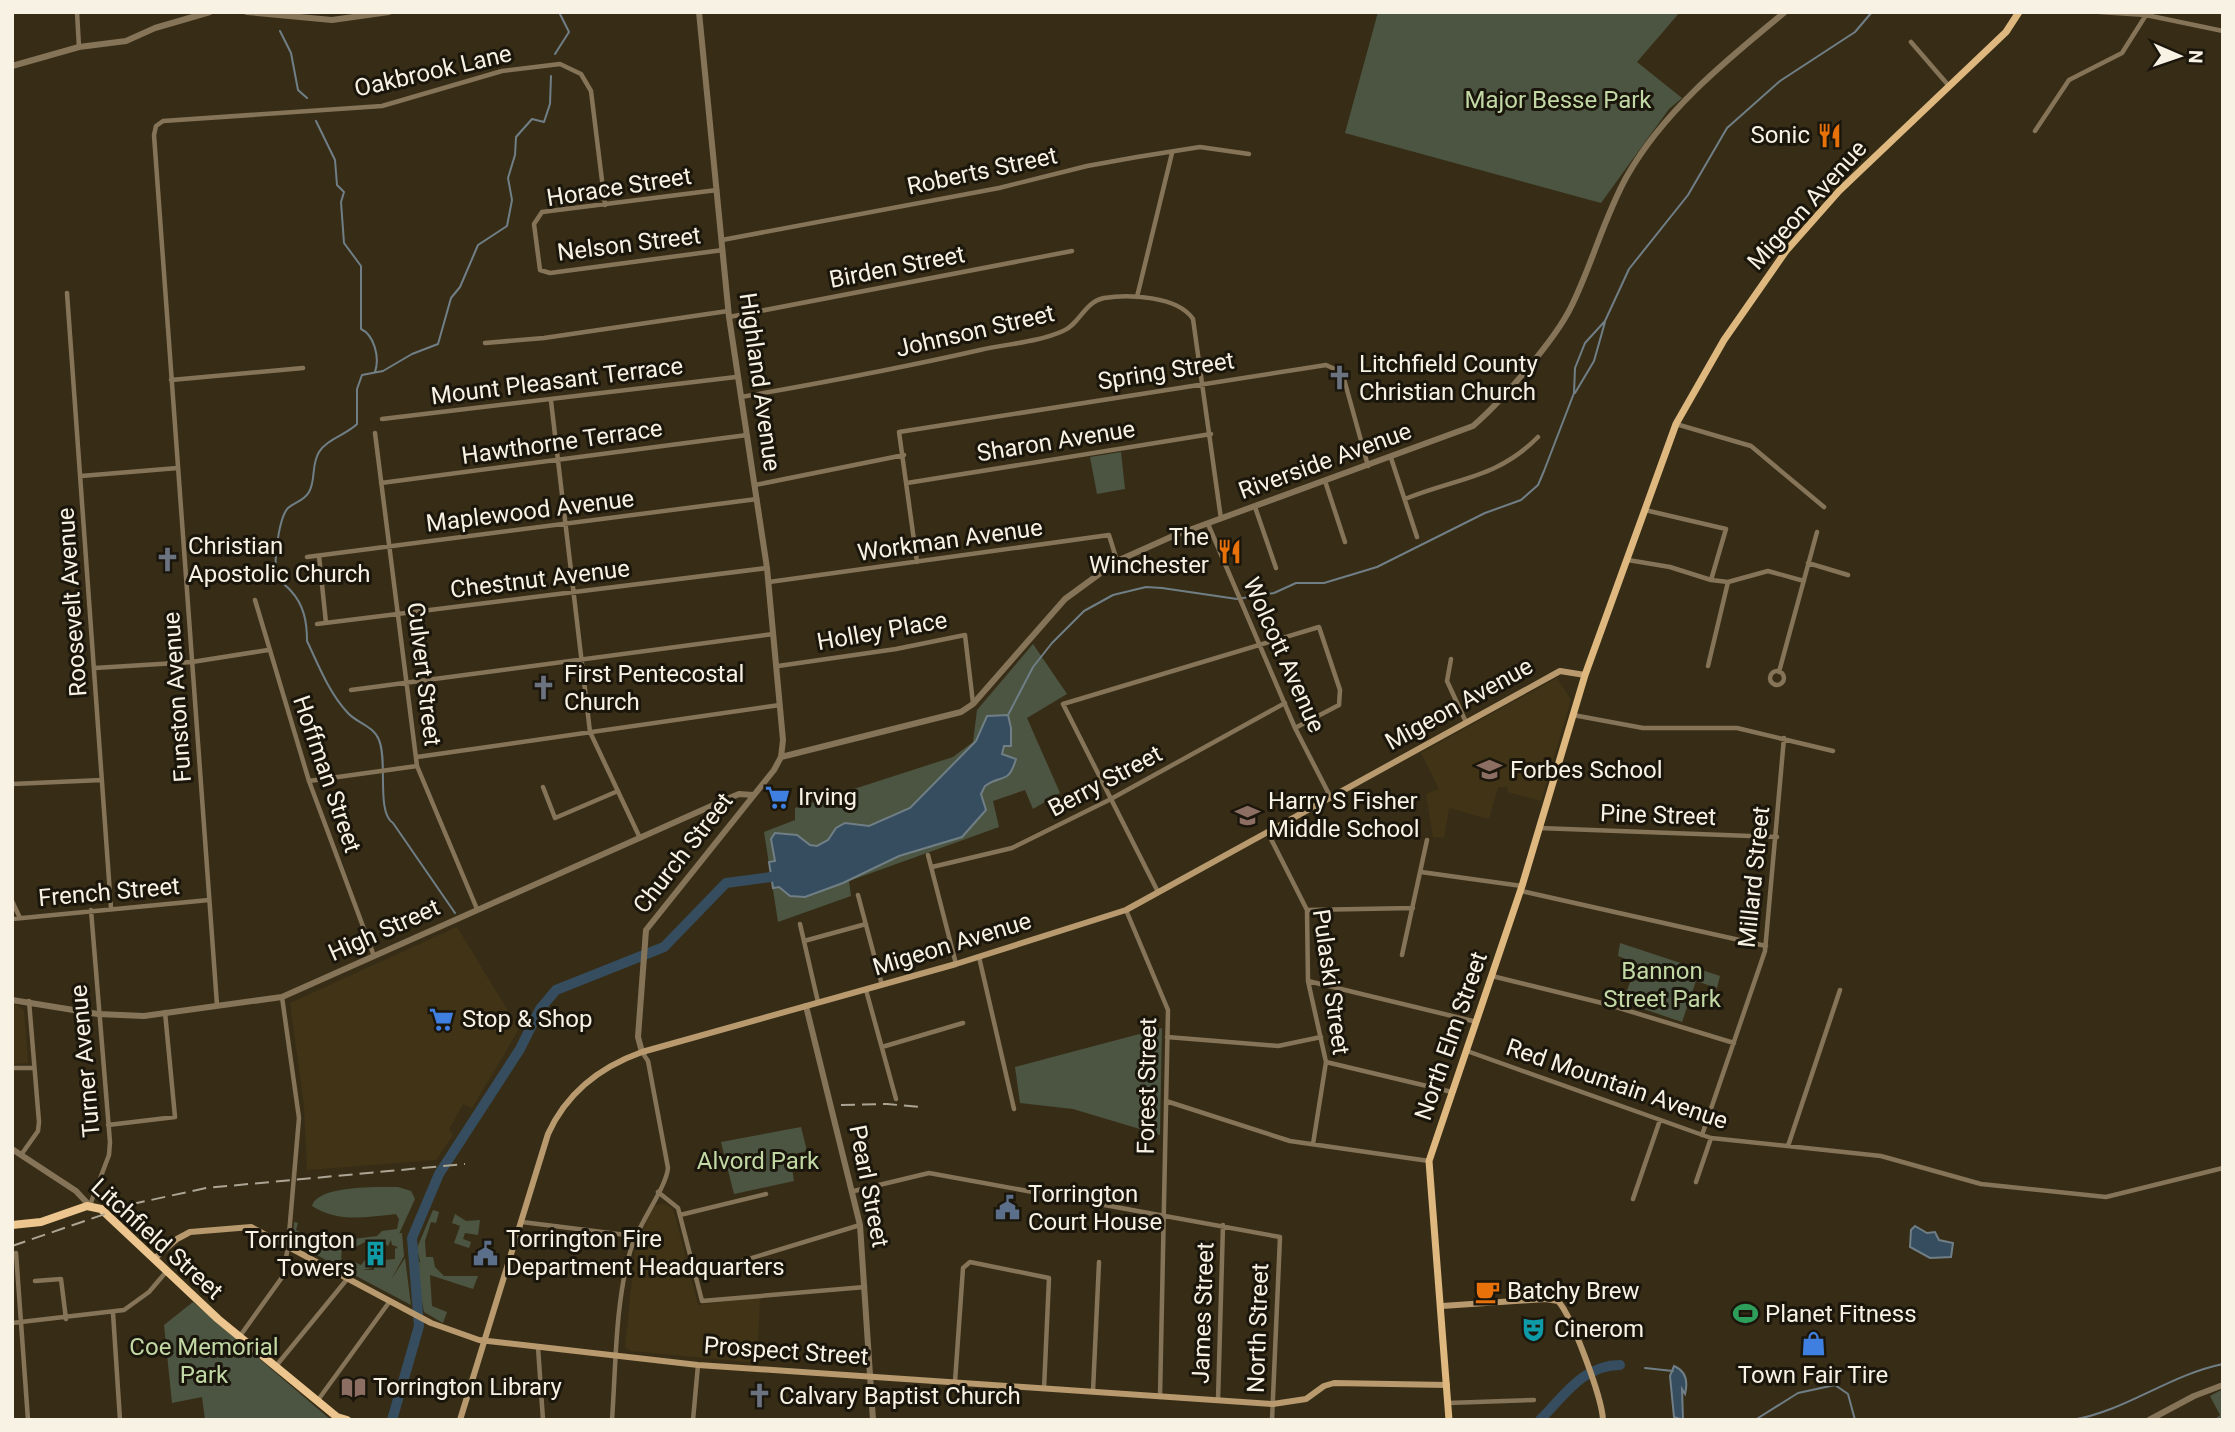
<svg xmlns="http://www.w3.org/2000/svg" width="2235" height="1432" font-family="Roboto,sans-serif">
	<rect width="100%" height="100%" fill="#372d17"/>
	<!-- built -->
	<path fill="#413416" d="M 1557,678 L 1571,700 L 1541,801 L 1508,792 L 1507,787 L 1498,787 L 1489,819 L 1449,808 L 1444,838 L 1433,837 L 1426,794 L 1439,789 L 1421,753 Z
		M 457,927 L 519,1029 L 472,1108 L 463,1104 L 449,1129 L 453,1135 L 436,1160 L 307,1170 L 304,1105 L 290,1003 Z
		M 16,1004 L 24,1010 L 28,1063 L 12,1064 L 12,1005 Z
		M 664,1204 L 672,1208 L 675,1216 L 698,1305 L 760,1297 L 757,1363 L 631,1351 L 625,1347 L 635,1251 L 649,1214 L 655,1205 Z"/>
	<!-- green -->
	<path fill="#4c5541" d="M 1378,12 L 1680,12 L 1637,62 L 1682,98 L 1669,109 L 1601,203 L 1345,133 Z
		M 1121,452 L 1125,489 L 1097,494 L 1090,457 Z
		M 1033,644 L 1067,694 L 1027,718 L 1060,793 L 1033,809 L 1025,790 L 993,801 L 999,827 L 849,881 L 851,896 L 778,922 L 764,832 L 795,820 L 795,808 L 953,757 L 973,742 L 977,710 Z
		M 1620,943 L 1720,976 L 1717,988 L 1696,981 L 1682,1022 L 1623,1002 L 1637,963 L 1618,956 Z
		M 1162,1028 L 1160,1135 L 1073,1109 L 1020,1103 L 1015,1067 Z
		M 801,1127 L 807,1151 L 790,1155 L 794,1181 L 734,1194 L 721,1142 Z
		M 398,1187 L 411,1191 L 415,1199 L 399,1234 L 377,1236 L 382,1231 L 397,1229 L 399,1219 L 396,1214 C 366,1217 338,1223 312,1206 C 317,1185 379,1187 398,1187 Z
		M 433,1210 L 439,1212 L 436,1223 L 431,1222 L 425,1241 L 426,1257 L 433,1257 L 435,1267 L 444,1276 L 478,1276 L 473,1289 L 430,1275 L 432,1306 L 447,1312 L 443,1323 L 424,1312 L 416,1271 L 420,1261 L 417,1248 Z
		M 455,1214 L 466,1221 L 480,1220 L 478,1235 L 465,1233 L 463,1239 L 458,1237 L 471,1242 L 469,1248 L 454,1243 L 460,1226 L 452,1223 Z
		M 294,1222 L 298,1223 L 296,1230 L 322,1243 L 342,1247 L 341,1263 L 349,1263 L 347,1266 L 352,1267 L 352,1261 L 361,1265 L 365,1260 L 371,1263 L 373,1260 L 372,1268 L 363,1270 L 374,1270 L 374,1267 L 384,1266 L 383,1260 L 395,1259 L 395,1249 L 398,1247 L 392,1245 L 391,1240 L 388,1246 L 383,1243 L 380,1247 L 377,1245 L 371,1248 L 365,1242 L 354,1248 L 353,1239 L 402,1233 L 404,1256 L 391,1280 L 405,1258 L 411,1305 L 341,1268 L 343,1265 L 339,1267 L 293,1242 Z
		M 193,1302 L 331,1420 L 205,1420 L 202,1397 L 172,1403 L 164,1325 Z
		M 2223,1389 L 2223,1420 L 2214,1420 L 2220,1415 L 2210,1396 Z"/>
	<!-- water -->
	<path fill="#354d5e" stroke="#707e86" stroke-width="2" d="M 1008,715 L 1011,728 L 1011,746 L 1004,746 L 1002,754 L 1016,759 C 1008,786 1002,773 985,786 L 981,794 L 986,810 L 962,837 L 899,856 L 843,883 L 805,897 L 790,896 L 779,887 L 773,888 L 769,862 L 775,861 L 771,839 L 775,833 L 797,835 L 810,845 L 817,846 L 828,840 L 836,828 L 845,823 L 869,826 L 910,808 L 976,741 L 987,716 Z
		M 1915,1226 L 1927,1233 L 1935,1232 L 1939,1240 L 1953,1243 L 1951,1257 L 1930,1258 L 1910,1247 L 1911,1230 Z
		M 1674,1366 C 1686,1371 1688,1382 1685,1394 L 1682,1389 L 1683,1420 L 1674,1417 L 1670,1376 Z"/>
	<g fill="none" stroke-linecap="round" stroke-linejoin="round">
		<!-- stream -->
		<path stroke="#707e86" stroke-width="2" d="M 280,31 L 291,53 L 298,90 L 307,98
			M 555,54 L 569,32 L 559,12
			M 316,121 L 335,160 L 337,185 L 344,192 L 341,202 L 344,243 L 361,266 L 361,329 C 374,335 380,357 375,372
			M 1575,393 L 1594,361 L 1605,322
			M 1008,715 L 1033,667 L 1052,643 L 1084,611 L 1113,595 L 1146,587 L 1162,588 L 1237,599 L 1274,593 L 1296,583 L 1324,583 L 1377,567 L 1485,513 L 1521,500 L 1538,485 L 1544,471 L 1574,393 L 1575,368 L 1585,343 L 1605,321 L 1629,269 L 1688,195 L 1727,128 L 1780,81 L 1855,32 L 1872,12
			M 455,913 L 393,823 C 376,812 388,761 379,740 C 373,725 356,723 347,712 C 329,693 318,664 307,641 C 307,622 304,605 291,591 C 286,585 280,583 277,575 C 273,563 279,517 288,508 C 295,502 304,501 309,492 C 316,480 311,465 319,452 C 327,439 346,435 357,424 L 357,389 L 362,375 L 383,371 L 412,354 L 438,344 L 451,298 L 460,287 L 478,245 L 507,226 L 512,200 L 508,178 L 515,155 L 516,137 L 532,119 L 544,122 L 550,104 L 551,76
			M 1645,1368 L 1673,1371
			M 1755,1420 L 1798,1393 L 1835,1385 L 1848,1394 L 1855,1420
			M 2072,1420 C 2126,1411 2169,1375 2223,1364"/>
		<!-- river -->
		<path stroke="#354d5e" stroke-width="10" d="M 392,1420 L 419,1326 L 412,1238 L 439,1174 L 520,1049 L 540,1009 L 556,990 L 664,947 L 726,883 L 771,877
			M 1540,1420 C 1564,1396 1583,1365 1620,1365"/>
		<!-- minor -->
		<path stroke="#867458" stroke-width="4.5" d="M 77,12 L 79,47
			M 2100,12 L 2146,15 L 2223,31
			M 1911,42 L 1949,86
			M 2035,131 L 2069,80 L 2122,53 L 2146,15
			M 717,190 L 542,212 L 534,224 L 540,270 L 550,273 L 723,250
			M 722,240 L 999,188 L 1087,166 L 1137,157 L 1200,147 L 1249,154
			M 67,293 L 111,908
			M 1137,297 L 1172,153
			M 729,317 L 1072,251
			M 485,343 L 544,338 L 728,311
			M 171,380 L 303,368
			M 741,397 C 821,383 901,368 980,350 C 1006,344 1039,342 1063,331 C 1080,324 1084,302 1104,298 C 1128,294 1178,296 1193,319 L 1221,519
			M 551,401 L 590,732 L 640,838
			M 382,419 L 736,377
			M 1676,424 L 1751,446 L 1824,507
			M 375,433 L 417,766 L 477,909
			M 1391,458 L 1417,537
			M 81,476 L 178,468
			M 1325,481 L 1345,542
			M 381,483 L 747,435
			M 907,483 L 1211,434
			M 755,485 L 904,455
			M 1405,499 C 1455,478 1497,479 1538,437
			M 1255,507 L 1276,568
			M 1645,510 L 1726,529 L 1711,580
			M 1208,524 L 1295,728 L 1331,798
			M 319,556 L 326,623
			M 307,557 L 757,499
			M 1628,560 L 1670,567 L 1711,580 L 1728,582 L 1768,571 L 1804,581
			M 917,562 L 899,432 L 1326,365 L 1337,370 L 1344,379 L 1368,466
			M 1808,563 L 1848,575
			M 769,582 L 1109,535 L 1117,561
			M 255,600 L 309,781 L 374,956
			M 317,624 L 767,568
			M 1451,659 L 1447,681 L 1466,722
			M 778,666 L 896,649 L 965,635 L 973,703
			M 1708,666 L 1728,582
			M 95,668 L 192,662 L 268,650
			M1770 678a7 7 0 1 1 14 0a7 7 0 1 1-14 0Z
			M 1779,672 L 1817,532
			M 351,690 L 773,634
			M 1573,715 L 1643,728 L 1737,728 L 1833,751
			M 417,757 L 780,705
			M 309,781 L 417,766
			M 12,784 L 102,780
			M 543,787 L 555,818 L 618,791
			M 1539,828 L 1777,837
			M 1268,833 L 1307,910 L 1308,981 L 1326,1062 L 1313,1144
			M 928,855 L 956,964
			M 932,867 L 1012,848 L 1109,800 L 1285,703
			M 1421,872 L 1522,886
			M 1521,891 L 1766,946
			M 1158,892 L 1063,704 L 1319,627 L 1340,690 L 1339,705 L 1295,728
			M 858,895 L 882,985
			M 12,901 L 20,918
			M 1126,910 L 1168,1010 L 1160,1397
			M 1307,910 L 1413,908
			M 12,919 L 209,900
			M 800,924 L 818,1002
			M 804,941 L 866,924
			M 1402,955 L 1427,840
			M 979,957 L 1014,1109
			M 1492,976 L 1606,1004 L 1734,1043
			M 1308,981 L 1477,1022
			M 866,990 L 896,1099
			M 217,1005 L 154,135 L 156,126 L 163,121 L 382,106 L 502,71 L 560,64 L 581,74 L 591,91 L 605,205
			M 1167,1037 L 1278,1046 L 1321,1037
			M 882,1047 L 963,1023
			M 1467,1051 L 1711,1138 L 1881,1156 L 1981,1184 L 2106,1197 L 2223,1168
			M 1326,1062 L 1452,1092
			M 12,1068 L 34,1068
			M 1166,1101 L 1290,1141 L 1429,1161
			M 108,1125 L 175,1117 L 165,1012
			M 1702,1135 L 1765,951 L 1784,738
			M 1788,1146 L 1840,990
			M 21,1155 L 38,1131 L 39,1122 L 29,1001
			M 1696,1182 L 1711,1138
			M 854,1191 L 929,1173 L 1280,1237 L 1272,1420
			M 658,1192 L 678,1208 L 702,1301 L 865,1287
			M 1633,1199 L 1660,1120
			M 90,1205 L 109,1155 L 110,1142 L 91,910
			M 680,1215 L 766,1194
			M 522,1222 L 634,1236
			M 16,1253 L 28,1420
			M 696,1275 L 860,1225
			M 35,1281 L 61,1279 L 66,1319
			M 113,1313 L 120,1420
			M 12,1323 L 124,1310 L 149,1292 L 166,1272
			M 240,1336 L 283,1276 L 288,1246 L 299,1118 L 282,997
			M 538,1347 L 543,1420
			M 276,1366 L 348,1278
			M 955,1382 L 963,1268 L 970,1262 L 1049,1278 L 1044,1389
			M 1093,1391 L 1099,1262
			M 318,1400 L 390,1301
			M 1218,1400 L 1223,1225
			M 1448,1403 L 1534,1400
			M 612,1420 C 616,1365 615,1305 630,1252 C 637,1225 666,1189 668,1168 L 648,1061 L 642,1052
			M 693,1420 L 698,1365"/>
		<!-- tertiary -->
		<path stroke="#867458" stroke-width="6" d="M 247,12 L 332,20 L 389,12
			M 12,66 L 79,47 L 126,41 L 155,28 L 210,12
			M 781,757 L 961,712 L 973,704 L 1065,599 L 1117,561 L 1173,536 L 1473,426 C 1501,402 1555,340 1571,307 C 1592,265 1604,217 1627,176 C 1664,110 1728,59 1785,12
			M 12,1000 L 98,1014 L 144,1016 L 282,997 L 727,799 L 739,794 L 753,795
			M 806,1006 L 860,1225 L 873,1420
			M 642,1052 L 638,1037 L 646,930 L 774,770 L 781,757 L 783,740 L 767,568 L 729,317 L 699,12
			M 12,1149 L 76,1191 L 90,1206
			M 2149,1420 L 2194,1396 L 2223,1385"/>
		<!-- secondary -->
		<path stroke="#b89a6e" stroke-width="6" d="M 154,1259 L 177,1239 L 190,1232 L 251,1227 L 431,1323 L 479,1340 L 698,1365 L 1273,1404 L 1306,1399 L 1324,1386 L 1334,1383 L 1447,1385
			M 1442,1306 L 1546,1299 L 1558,1301 C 1572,1316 1602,1398 1603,1420
			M 460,1420 L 548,1134 C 567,1092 600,1067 642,1052 L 956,964 L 1126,910 L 1560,671 L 1585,675"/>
		<!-- primary -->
		<path stroke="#deb87e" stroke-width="7" d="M 1449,1420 L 1429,1161 L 1522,886 L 1585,675 L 1676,424 L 1724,340 L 1786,251 L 1839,191 L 2006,32 L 2019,12"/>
		<!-- trunk -->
		<path stroke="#ecc68e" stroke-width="8" d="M 12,1225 L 41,1222 L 87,1206 L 101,1209 L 218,1319 L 337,1417 L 347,1420"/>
		<!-- rail -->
		<path stroke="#aca594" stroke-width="2" stroke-dasharray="14 7" stroke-linecap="butt" d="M 841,1105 L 887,1104 L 921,1107
			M 12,1246 L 137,1203 L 206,1188 L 465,1164"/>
	</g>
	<!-- icons -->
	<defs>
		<symbol id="restaurant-bare" viewBox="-9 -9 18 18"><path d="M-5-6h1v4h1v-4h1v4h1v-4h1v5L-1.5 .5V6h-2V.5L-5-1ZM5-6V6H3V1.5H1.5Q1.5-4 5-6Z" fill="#e8710a" stroke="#1b160c" stroke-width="2.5" paint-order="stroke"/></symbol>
		<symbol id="church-bare" viewBox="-9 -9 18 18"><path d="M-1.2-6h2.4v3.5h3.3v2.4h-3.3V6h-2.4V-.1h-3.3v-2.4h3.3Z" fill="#6b7280" stroke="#1b160c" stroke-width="2.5" paint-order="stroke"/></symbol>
		<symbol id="school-bare" viewBox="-9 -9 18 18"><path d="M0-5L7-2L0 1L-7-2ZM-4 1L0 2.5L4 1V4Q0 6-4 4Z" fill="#8d6e63" stroke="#1b160c" stroke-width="2.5" paint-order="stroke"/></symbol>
		<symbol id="supermarket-bare" viewBox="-9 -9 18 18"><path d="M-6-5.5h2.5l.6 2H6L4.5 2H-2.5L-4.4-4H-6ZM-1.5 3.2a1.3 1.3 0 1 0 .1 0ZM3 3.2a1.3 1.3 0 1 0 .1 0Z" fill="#3f7fe0" stroke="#1b160c" stroke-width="2.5" paint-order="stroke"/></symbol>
		<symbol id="civic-bare" viewBox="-9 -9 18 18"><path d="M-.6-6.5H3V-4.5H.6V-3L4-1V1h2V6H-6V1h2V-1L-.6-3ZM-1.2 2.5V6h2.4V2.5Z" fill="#5c6f8a" stroke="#1b160c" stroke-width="2.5" paint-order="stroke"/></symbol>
		<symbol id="building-bare" viewBox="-9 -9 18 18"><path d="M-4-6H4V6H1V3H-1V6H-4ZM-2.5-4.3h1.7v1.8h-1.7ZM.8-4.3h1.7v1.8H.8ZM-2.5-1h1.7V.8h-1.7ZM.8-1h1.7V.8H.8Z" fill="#0f9aa8" stroke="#1b160c" stroke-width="2.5" paint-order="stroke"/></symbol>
		<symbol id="cafe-bare" viewBox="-9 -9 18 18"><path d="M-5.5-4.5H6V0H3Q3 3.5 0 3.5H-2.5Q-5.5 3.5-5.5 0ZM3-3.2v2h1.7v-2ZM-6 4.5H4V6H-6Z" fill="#e8710a" stroke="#1b160c" stroke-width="2.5" paint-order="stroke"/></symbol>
		<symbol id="stadium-bare" viewBox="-9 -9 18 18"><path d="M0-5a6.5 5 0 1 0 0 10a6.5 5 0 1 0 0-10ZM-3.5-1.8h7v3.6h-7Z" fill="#2e9e5b" stroke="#1b160c" stroke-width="2.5" paint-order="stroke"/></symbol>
		<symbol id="theatre-bare" viewBox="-9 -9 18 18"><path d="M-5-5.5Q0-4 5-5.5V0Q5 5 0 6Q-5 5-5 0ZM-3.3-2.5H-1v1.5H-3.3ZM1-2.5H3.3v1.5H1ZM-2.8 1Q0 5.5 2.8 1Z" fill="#0f9aa8" stroke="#1b160c" stroke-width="2.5" paint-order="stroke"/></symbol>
		<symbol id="shop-bare" viewBox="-9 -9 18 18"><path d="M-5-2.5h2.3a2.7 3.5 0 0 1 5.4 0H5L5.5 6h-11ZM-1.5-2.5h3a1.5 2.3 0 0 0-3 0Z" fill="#3f7fe0" stroke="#1b160c" stroke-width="2.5" paint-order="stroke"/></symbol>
		<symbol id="library-bare" viewBox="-9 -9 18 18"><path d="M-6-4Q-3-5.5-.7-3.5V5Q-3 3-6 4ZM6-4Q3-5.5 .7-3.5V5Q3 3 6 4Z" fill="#8d6e63" stroke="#1b160c" stroke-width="2.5" paint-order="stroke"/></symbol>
	</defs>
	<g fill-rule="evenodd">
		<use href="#restaurant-bare" x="1812" y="118" width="35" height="35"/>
		<use href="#church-bare" x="1322" y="360" width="35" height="35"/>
		<use href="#restaurant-bare" x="1212" y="534" width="35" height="35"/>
		<use href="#church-bare" x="150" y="542" width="35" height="35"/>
		<use href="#church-bare" x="526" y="670" width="35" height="35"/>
		<use href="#school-bare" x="1472" y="752" width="35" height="35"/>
		<use href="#supermarket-bare" x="760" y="780" width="35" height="35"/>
		<use href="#school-bare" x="1230" y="798" width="35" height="35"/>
		<use href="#supermarket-bare" x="424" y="1002" width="35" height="35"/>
		<use href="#civic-bare" x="990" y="1190" width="35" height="35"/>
		<use href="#civic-bare" x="468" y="1236" width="35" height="35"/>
		<use href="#building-bare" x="358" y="1236" width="35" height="35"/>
		<use href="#cafe-bare" x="1470" y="1274" width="35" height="35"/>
		<use href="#stadium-bare" x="1728" y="1296" width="35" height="35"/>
		<use href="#theatre-bare" x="1516" y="1312" width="35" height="35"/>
		<use href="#shop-bare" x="1796" y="1326" width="35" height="35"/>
		<use href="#library-bare" x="336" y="1370" width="35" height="35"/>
		<use href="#church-bare" x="742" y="1378" width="35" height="35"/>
	</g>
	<g text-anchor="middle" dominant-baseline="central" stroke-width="6" stroke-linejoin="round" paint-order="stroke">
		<!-- street labels -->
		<g font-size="24" fill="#f8f2e4" stroke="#1b160c">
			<text transform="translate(433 71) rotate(-13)">Oakbrook Lane</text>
			<text transform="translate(982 171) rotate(-12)">Roberts Street</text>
			<text transform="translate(619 187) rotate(-9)">Horace Street</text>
			<text transform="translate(1807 205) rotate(-48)">Migeon Avenue</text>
			<text transform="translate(629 244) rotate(-7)">Nelson Street</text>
			<text transform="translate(897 267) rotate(-11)">Birden Street</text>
			<text transform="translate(975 331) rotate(-13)">Johnson Street</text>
			<text transform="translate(1166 371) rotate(-9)">Spring Street</text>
			<text transform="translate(557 381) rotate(-7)">Mount Pleasant Terrace</text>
			<text transform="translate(760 382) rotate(82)">Highland Avenue</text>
			<text transform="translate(1056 441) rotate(-9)">Sharon Avenue</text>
			<text transform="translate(562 442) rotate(-8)">Hawthorne Terrace</text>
			<text transform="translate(1325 461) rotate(-20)">Riverside Avenue</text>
			<text transform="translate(530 511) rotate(-7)">Maplewood Avenue</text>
			<text transform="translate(950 540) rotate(-8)">Workman Avenue</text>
			<text transform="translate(540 579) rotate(-7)">Chestnut Avenue</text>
			<text transform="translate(72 602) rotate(-94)">Roosevelt Avenue</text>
			<text transform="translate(882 631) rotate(-10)">Holley Place</text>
			<text transform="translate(1284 655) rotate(66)">Wolcott Avenue</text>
			<text transform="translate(424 674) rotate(83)">Culvert Street</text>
			<text transform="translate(177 697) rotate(-94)">Funston Avenue</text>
			<text transform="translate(1459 704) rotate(-29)">Migeon Avenue</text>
			<text transform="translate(327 774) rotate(71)">Hoffman Street</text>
			<text transform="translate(1105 781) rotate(-28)">Berry Street</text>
			<text transform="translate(1658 815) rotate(2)">Pine Street</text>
			<text transform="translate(683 853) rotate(-52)">Church Street</text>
			<text transform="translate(1754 877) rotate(-84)">Millard Street</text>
			<text transform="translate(109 892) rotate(-5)">French Street</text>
			<text transform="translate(384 930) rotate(-24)">High Street</text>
			<text transform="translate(952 944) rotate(-17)">Migeon Avenue</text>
			<text transform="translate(1331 982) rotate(82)">Pulaski Street</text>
			<text transform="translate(1451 1036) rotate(-71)">North Elm Street</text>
			<text transform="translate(85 1061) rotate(-95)">Turner Avenue</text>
			<text transform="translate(1617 1084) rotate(19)">Red Mountain Avenue</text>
			<text transform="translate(1147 1086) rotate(-89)">Forest Street</text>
			<text transform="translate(869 1186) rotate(79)">Pearl Street</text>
			<text transform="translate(157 1239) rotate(42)">Litchfield Street</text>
			<text transform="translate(1203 1313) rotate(-88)">James Street</text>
			<text transform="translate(1258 1328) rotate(-88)">North Street</text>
			<text transform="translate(786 1351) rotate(4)">Prospect Street</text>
		</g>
		<!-- park labels -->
		<g font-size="24" fill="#c2d9a6" stroke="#1b160c">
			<text x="1558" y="100">Major Besse Park</text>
			<text x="1662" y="971">Bannon<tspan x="1662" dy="28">Street Park</tspan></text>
			<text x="758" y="1161">Alvord Park</text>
			<text x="204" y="1347">Coe Memorial<tspan x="204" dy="28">Park</tspan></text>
		</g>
		<!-- poi labels -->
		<g font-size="24" fill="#f8f2e4" stroke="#1b160c" text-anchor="start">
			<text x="1810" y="135" text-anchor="end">Sonic</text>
			<text x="1359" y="364">Litchfield County<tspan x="1359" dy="28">Christian Church</tspan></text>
			<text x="1209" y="537" text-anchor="end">The<tspan x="1209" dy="28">Winchester</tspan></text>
			<text x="188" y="546">Christian<tspan x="188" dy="28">Apostolic Church</tspan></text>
			<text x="564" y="674">First Pentecostal<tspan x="564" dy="28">Church</tspan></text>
			<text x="1510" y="770">Forbes School</text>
			<text x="798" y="797">Irving</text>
			<text x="1268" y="801">Harry S Fisher<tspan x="1268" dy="28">Middle School</tspan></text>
			<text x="462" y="1019">Stop &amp; Shop</text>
			<text x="1028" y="1194">Torrington<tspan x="1028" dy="28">Court House</tspan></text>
			<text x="506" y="1239">Torrington Fire<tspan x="506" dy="28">Department Headquarters</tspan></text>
			<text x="355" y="1240" text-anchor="end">Torrington<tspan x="355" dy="28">Towers</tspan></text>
			<text x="1507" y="1291">Batchy Brew</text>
			<text x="1765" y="1314">Planet Fitness</text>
			<text x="1554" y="1329">Cinerom</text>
			<text x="1813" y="1375" text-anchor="middle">Town Fair Tire</text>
			<text x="373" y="1387">Torrington Library</text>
			<text x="779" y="1396">Calvary Baptist Church</text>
		</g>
	</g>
	<!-- border -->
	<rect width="2235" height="1432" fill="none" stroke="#f8f2e4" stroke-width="28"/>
	<!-- north arrow -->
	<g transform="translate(2179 56) rotate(92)" stroke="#1b160c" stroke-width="5" paint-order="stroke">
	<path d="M0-5L12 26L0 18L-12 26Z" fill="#f8f2e4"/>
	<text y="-10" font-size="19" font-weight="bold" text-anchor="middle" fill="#f8f2e4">N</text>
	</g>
</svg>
